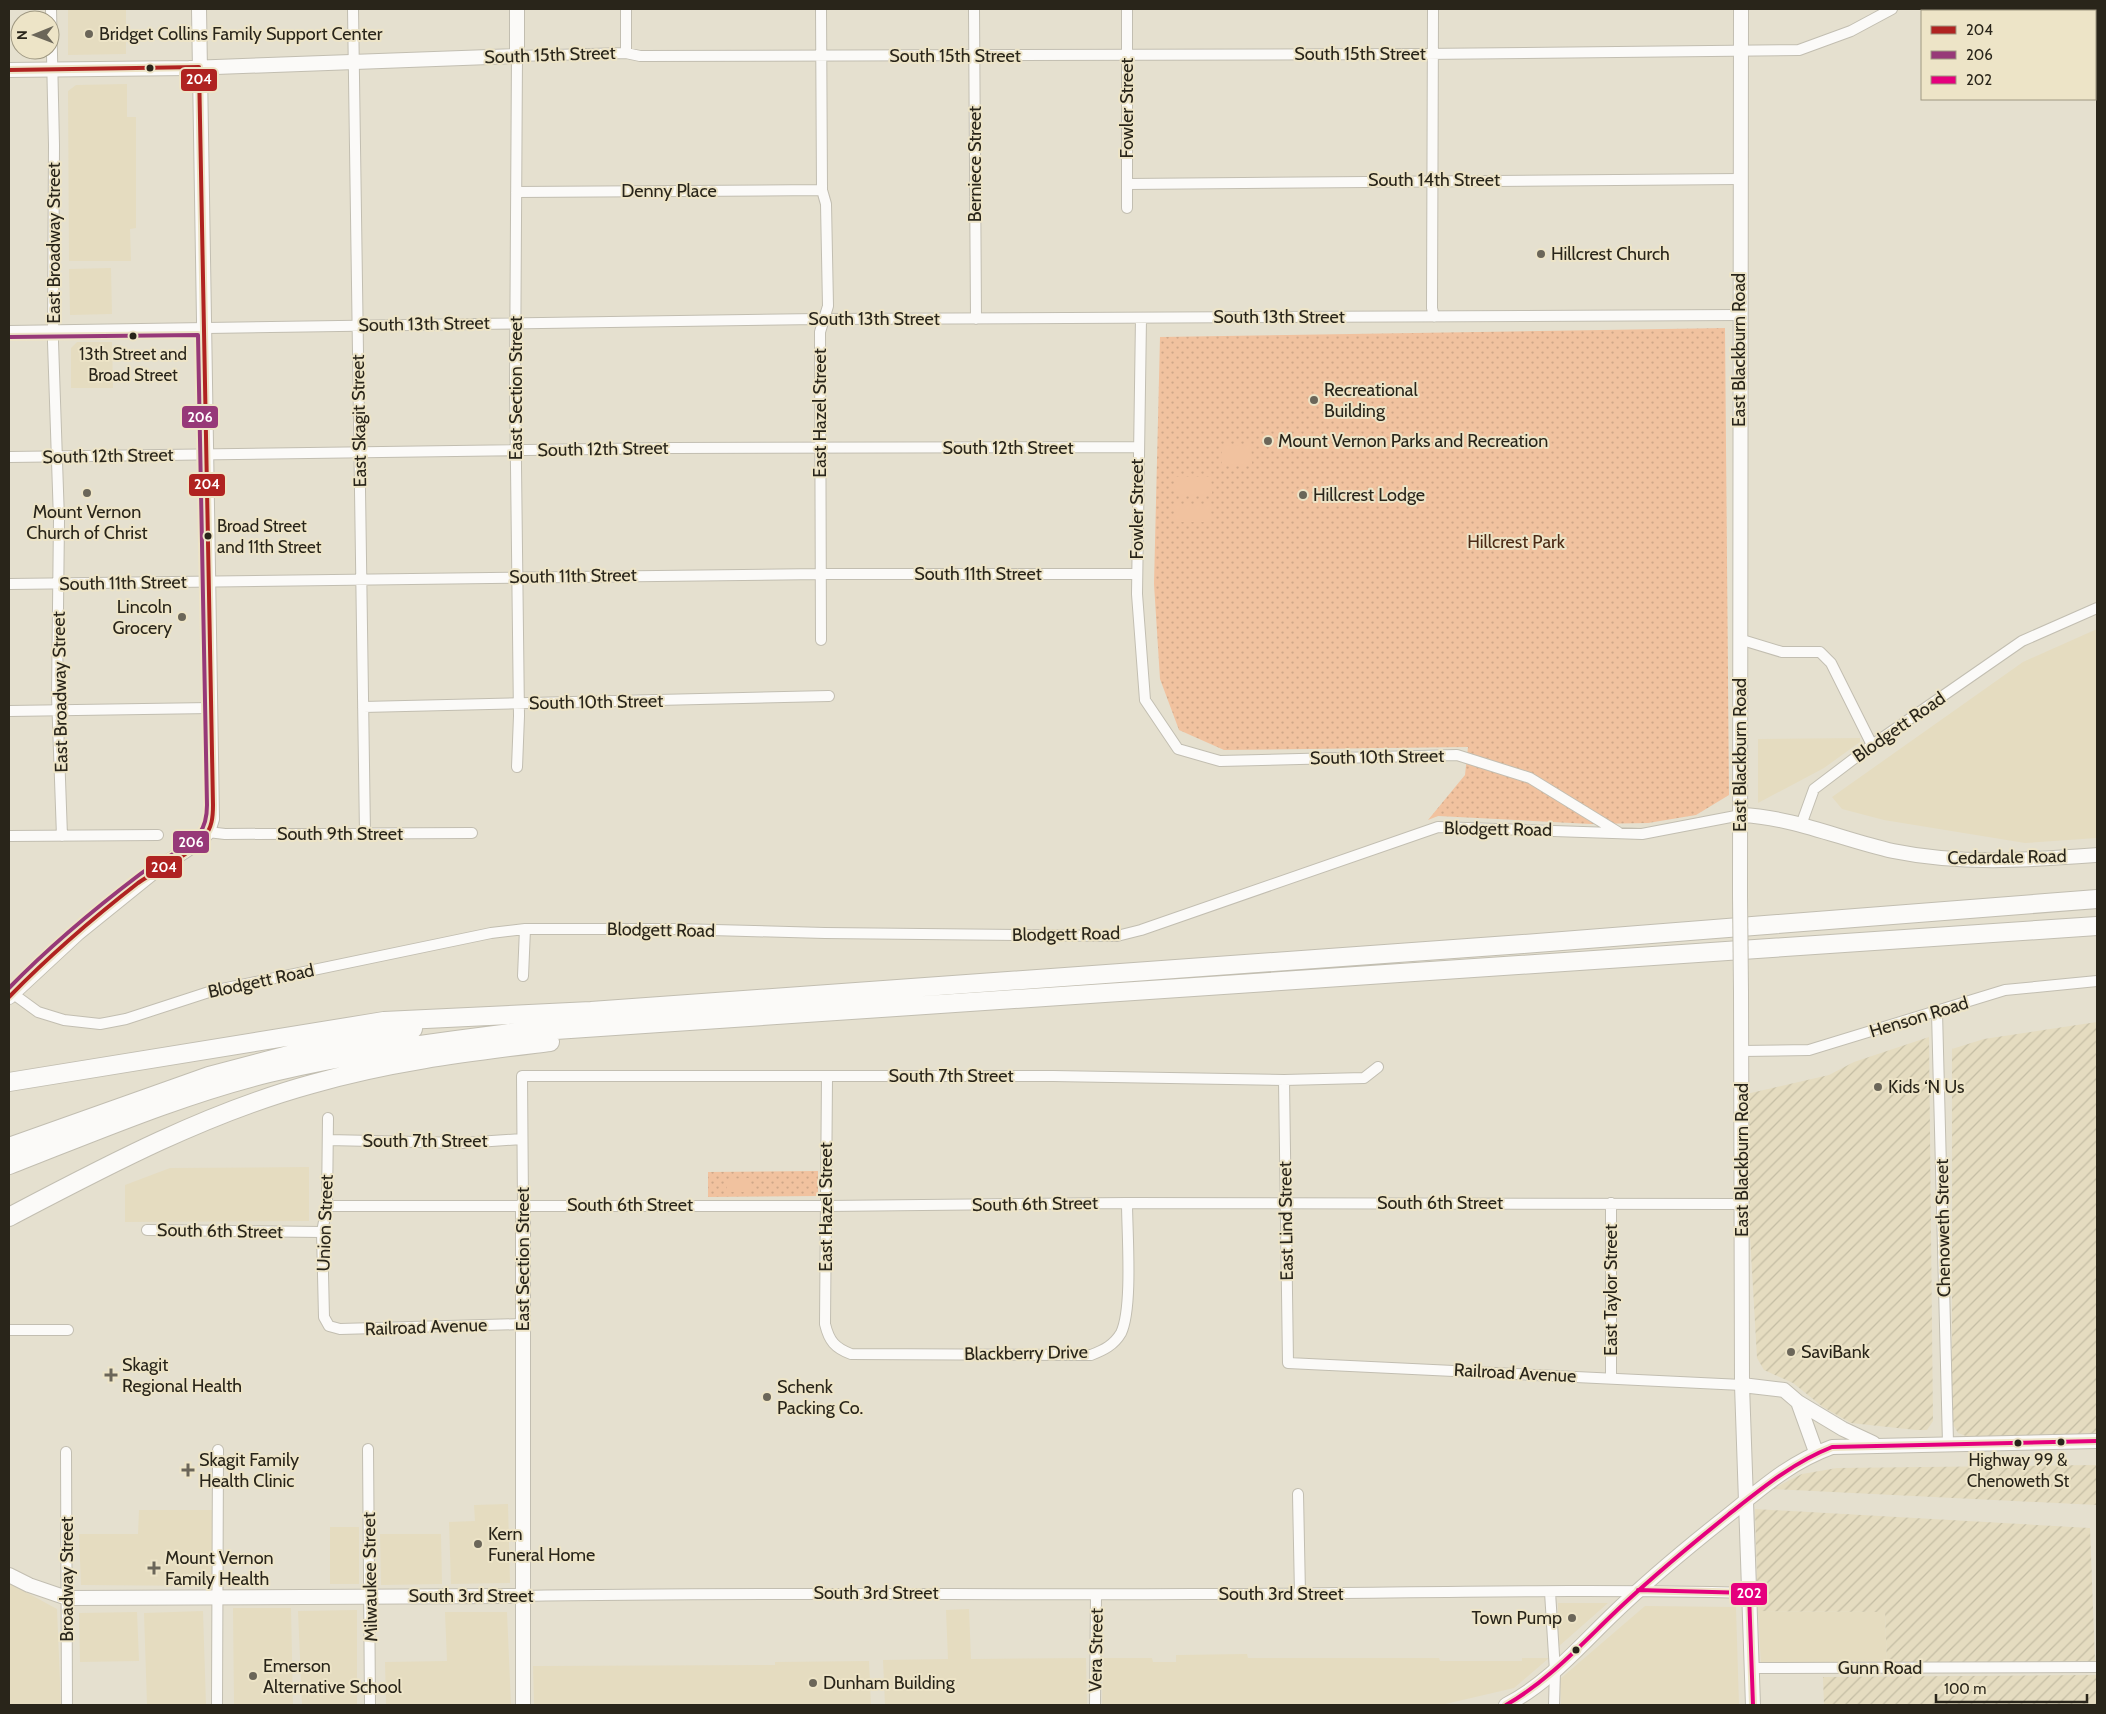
<svg xmlns="http://www.w3.org/2000/svg" width="2106" height="1714" font-family="Cabin,sans-serif">
	<defs>
		<pattern id="industrial-furrows" width="10" height="10" patternUnits="userSpaceOnUse" patternTransform="scale(1.25)"><rect width="10" height="10" fill="#e5dcc0"/><path d="M-1 1l2-2M0 10L10 0M9 11l2-2" fill="none" stroke="#c4bda4"/></pattern>
		<pattern id="park-dots" width="8" height="8" patternUnits="userSpaceOnUse" patternTransform="scale(1.25)"><rect width="8" height="8" fill="#f1c29f"/><path d="M2 2h.1M6 6h.1" fill="none" stroke="#cfa788" stroke-width="1.8" stroke-linecap="round"/></pattern>
	</defs>
	<rect width="100%" height="100%" fill="#e5e0cf"/>
	<!-- built -->
	<path fill="#e5dcc0" d="M 68,9 L 126,9 L 126,54 L 68,55 Z
		M 127,84 L 127,117 L 136,117 L 136,228 L 130,229 L 131,261 L 69,261 L 68,91 L 76,85 Z
		M 111,268 L 112,314 L 70,315 L 69,269 Z
		M 77,342 L 112,342 L 113,388 L 71,388 L 71,348 Z
		M 2097,629 L 2097,838 L 2025,843 L 1884,820 L 1842,809 L 1832,797 L 2023,662 Z
		M 1860,738 L 1860,742 L 1824,768 L 1758,803 L 1758,739 Z
		M 309,1167 L 309,1221 L 125,1222 L 125,1185 L 170,1168 Z
		M 508,1504 L 510,1583 L 451,1584 L 449,1522 L 475,1521 L 474,1505 Z
		M 139,1510 L 212,1510 L 213,1586 L 81,1585 L 79,1534 L 138,1534 Z
		M 330,1527 L 359,1527 L 359,1584 L 330,1584 Z
		M 380,1534 L 441,1534 L 442,1584 L 381,1585 Z
		M 9,1583 L 57,1609 L 61,1705 L 9,1705 Z
		M 1558,1603 L 1608,1603 L 1558,1647 Z
		M 1645,1606 L 1736,1607 L 1739,1705 L 1561,1705 L 1560,1679 Z
		M 233,1608 L 291,1608 L 293,1705 L 234,1705 Z
		M 969,1609 L 971,1659 L 1086,1658 L 1087,1705 L 885,1705 L 883,1660 L 948,1659 L 946,1610 Z
		M 357,1610 L 357,1705 L 302,1705 L 298,1611 Z
		M 203,1611 L 206,1705 L 147,1705 L 144,1613 Z
		M 1758,1611 L 1885,1612 L 1887,1664 L 1761,1665 Z
		M 137,1612 L 139,1661 L 80,1662 L 79,1613 Z
		M 445,1612 L 507,1612 L 511,1705 L 386,1705 L 385,1662 L 447,1661 Z
		M 1247,1654 L 1248,1658 L 1439,1658 L 1440,1661 L 1522,1661 L 1522,1658 L 1549,1658 L 1514,1688 L 1441,1705 L 1102,1705 L 1103,1658 L 1152,1658 L 1153,1662 L 1176,1662 L 1176,1655 Z
		M 869,1661 L 871,1705 L 534,1705 L 533,1666 L 770,1665 L 775,1665 L 775,1662 Z"/>
	<!-- industrial -->
	<path fill="url(#industrial-furrows)" d="M 2097,1022 L 2097,1436 L 1971,1438 L 1958,1433 L 1952,1423 L 1952,1049 L 1984,1039 Z
		M 1929,1037 L 1933,1421 L 1927,1430 L 1916,1430 L 1851,1423 L 1823,1407 L 1793,1383 L 1764,1370 L 1757,1358 L 1742,1095 L 1829,1075 L 1854,1062 Z
		M 2097,1465 L 2097,1505 L 1772,1489 L 1802,1474 L 1837,1468 Z
		M 1755,1509 L 2090,1528 L 2095,1661 L 1887,1664 L 1885,1612 L 1758,1611 Z
		M 2097,1675 L 2097,1705 L 1824,1705 L 1823,1677 Z"/>
	<!-- park -->
	<path fill="url(#park-dots)" d="M 1725,328 L 1729,795 L 1696,815 L 1648,823 L 1591,824 L 1438,816 L 1428,820 L 1465,775 L 1468,747 L 1224,750 L 1179,730 L 1160,679 L 1154,584 L 1160,337 Z
		M 818,1171 L 818,1196 L 708,1197 L 708,1172 Z"/>
	<!-- pitch -->
	<path fill="#f1c29f" d="M 1251,445 L 1252,464 L 1222,465 L 1222,446 Z
		M 1175,477 L 1211,477 L 1212,494 L 1175,494 Z
		M 1175,504 L 1211,504 L 1211,522 L 1175,522 Z
		M 751,1178 L 751,1192 L 727,1192 L 727,1179 Z"/>
	<g fill="none" stroke-linecap="round" stroke-linejoin="round">
		<defs>
			<path id="street" d="M 51,9 L 54,145 L 53,342 L 59,520 L 57,695 L 62,836
				M 353,9 L 365,834
				M 626,9 L 626,53
				M 974,9 L 976,319
				M 1433,9 L 1432,308 L 1434,317
				M 1993,9 L 2006,11
				M 2015,11 L 2016,9
				M 2095,24 L 2097,24
				M 1128,184 L 1740,179
				M 516,192 L 822,190
				M 1127,208 L 1127,9
				M 1141,318 L 1137,594 L 1145,700 L 1178,749 L 1220,761 L 1457,755 L 1530,778 L 1618,832
				M 9,331 L 818,319 L 1739,315
				M 9,457 L 672,448 L 1138,447
				M 9,584 L 820,574 L 1137,574
				M 1739,639 L 1782,652 L 1820,652 L 1831,663 L 1872,745
				M 821,640 L 820,332 L 828,306 L 826,204 L 822,190 L 821,9
				M 363,707 L 829,696
				M 9,711 L 211,708
				M 517,767 L 519,716 L 515,384 L 517,56 L 626,53 L 640,56 L 1422,54 L 1799,50 L 1851,31 L 1892,9
				M 1801,825 L 1814,789 L 1872,745 L 2022,641 L 2097,608
				M 208,832 L 225,834 L 472,833
				M 9,836 L 158,835
				M 523,976 L 525,929
				M 12,993 L 38,1012 L 64,1020 L 100,1024 L 126,1019 L 212,991 L 491,933 L 525,929 L 675,929 L 825,933 L 1117,936 L 1141,930 L 1438,827 L 1642,834 L 1741,815
				M 1937,1012 L 1948,1443
				M 1742,1051 L 1809,1050 L 2005,990 L 2097,981
				M 827,1077 L 825,1324 C 829,1341 835,1348 851,1354 L 1091,1355 C 1104,1350 1114,1345 1121,1333 C 1133,1308 1127,1232 1127,1203
				M 1284,1080 L 1288,1363 L 1742,1385
				M 328,1118 L 327,1206 L 322,1232 L 324,1317 L 329,1326 L 340,1329 L 523,1324
				M 328,1140 L 462,1143 L 522,1139
				M 1611,1203 L 1611,1378
				M 523,1205 L 522,1076 L 1053,1076 L 1284,1080 L 1364,1078 L 1378,1067
				M 327,1206 L 827,1206 L 1127,1203 L 1742,1204
				M 147,1230 L 322,1232
				M 9,1330 L 68,1330
				M 368,1449 L 370,1705
				M 66,1452 L 67,1705
				M 1298,1494 L 1300,1594
				M 1550,1592 L 1555,1671 L 1554,1705
				M 522,1596 C 746,1592 970,1595 1194,1594 C 1379,1594 1564,1588 1749,1593
				M 1752,1668 L 2097,1667
				M 217,1705 L 218,1450
				M 1095,1705 L 1096,1595"/>
			<path id="secondary" d="M 9,70 L 189,68 L 517,56 L 517,9
				M 1741,815 C 1793,817 1843,840 1893,851 C 1961,865 2028,860 2097,855
				M 1740,895 L 1741,9
				M 1741,992 L 1742,1385 L 1753,1705
				M 9,997 L 78,933 L 156,870 L 200,841 L 208,832 L 212,819 L 199,9
				M 523,1205 L 523,1705
				M 1742,1385 L 1784,1390 L 1798,1402 L 1843,1429 L 1873,1443
				M 1798,1402 L 1816,1452
				M 9,1575 L 29,1585 L 67,1598 L 522,1596
				M 1506,1705 C 1547,1684 1577,1649 1610,1617 C 1648,1580 1689,1546 1731,1513 C 1764,1486 1791,1462 1832,1447 L 2097,1441"/>
			<path id="highway" d="M 9,1082 L 384,1021 L 591,1011 L 1523,944 L 2097,899
				M 9,1147 L 209,1076 L 296,1053 L 413,1029
				M 9,1165 C 94,1132 180,1095 269,1073 C 349,1054 430,1043 511,1033 L 2097,926
				M 9,1217 C 106,1166 206,1113 312,1084 C 391,1061 470,1052 550,1042"/>
		</defs>
		<!-- street casing -->
		<use href="#street" stroke="#c2beb1" stroke-width="12"/>
		<!-- secondary casing -->
		<use href="#secondary" stroke="#c2beb1" stroke-width="16"/>
		<!-- highway casing -->
		<use href="#highway" stroke="#c2beb1" stroke-width="20"/>
		<!-- street -->
		<use href="#street" stroke="#fbfaf8" stroke-width="10"/>
		<!-- secondary -->
		<use href="#secondary" stroke="#fbfaf8" stroke-width="14"/>
		<!-- highway -->
		<use href="#highway" stroke="#fbfaf8" stroke-width="18"/>
		<defs>
			<path id="secondary-bridge" d="M 1740,895 L 1741,992"/>
		</defs>
		<!-- secondary-bridge casing -->
		<use href="#secondary-bridge" stroke="#c2beb1" stroke-width="16" stroke-linecap="butt"/>
		<!-- secondary-bridge -->
		<use href="#secondary-bridge" stroke="#fbfaf8" stroke-width="14"/>
		<defs>
			<path id="bus-1" d="M 9,70 L 199,67 L 213,805 C 213,817 212,828 204,837 C 188,857 159,868 138,883 C 93,918 49,956 9,997"/>
			<path id="bus-2" d="M 9,988 C 49,947 93,910 139,875 C 158,861 184,851 199,834 C 206,825 207,815 207,805 L 198,335 L 9,337"/>
			<path id="bus-3" d="M 1638,1590 L 1749,1593 L 1753,1705
				M 1506,1705 C 1546,1682 1577,1649 1610,1617 C 1647,1581 1687,1548 1728,1515 C 1761,1489 1792,1463 1832,1447 L 2097,1441"/>
		</defs>
		<!-- bus-1 casing -->
		<use href="#bus-1" stroke="#ede4c7" stroke-width="8"/>
		<!-- bus-2 casing -->
		<use href="#bus-2" stroke="#ede4c7" stroke-width="8"/>
		<!-- bus-3 casing -->
		<use href="#bus-3" stroke="#ede4c7" stroke-width="8"/>
		<!-- bus-1 -->
		<use href="#bus-1" stroke="#b02321" stroke-width="4"/>
		<!-- bus-2 -->
		<use href="#bus-2" stroke="#973978" stroke-width="4"/>
		<!-- bus-3 -->
		<use href="#bus-3" stroke="#e5007d" stroke-width="4"/>
	</g>
	<!-- markers -->
	<g fill="#6b6659" stroke="#ede4c7" stroke-width="2">
		<circle cx="89" cy="34" r="5"/>
		<circle cx="1541" cy="254" r="5"/>
		<circle cx="1314" cy="400" r="5"/>
		<circle cx="1268" cy="441" r="5"/>
		<circle cx="87" cy="493" r="5"/>
		<circle cx="1303" cy="495" r="5"/>
		<circle cx="182" cy="617" r="5"/>
		<circle cx="1878" cy="1087" r="5"/>
		<circle cx="1791" cy="1352" r="5"/>
		<path d="M108.5 1367.5h5v5h5v5h-5v5h-5v-5h-5v-5h5z"/>
		<circle cx="767" cy="1397" r="5"/>
		<path d="M185.5 1462.5h5v5h5v5h-5v5h-5v-5h-5v-5h5z"/>
		<circle cx="478" cy="1544" r="5"/>
		<path d="M151.5 1560.5h5v5h5v5h-5v5h-5v-5h-5v-5h5z"/>
		<circle cx="1572" cy="1618" r="5"/>
		<circle cx="253" cy="1676" r="5"/>
		<circle cx="813" cy="1683" r="5"/>
	</g>
	<g fill="#29251a" stroke="#ede4c7" stroke-width="2">
		<circle cx="150" cy="68" r="4.5"/>
		<circle cx="133" cy="336" r="4.5"/>
		<circle cx="208" cy="536" r="4.5"/>
		<circle cx="2061" cy="1442" r="4.5"/>
		<circle cx="2018" cy="1443" r="4.5"/>
		<circle cx="1576" cy="1650" r="4.5"/>
	</g>
	<g text-anchor="middle" dominant-baseline="central" stroke-width="4" stroke-linejoin="round" paint-order="stroke">
		<!-- bus labels -->
		<g font-size="17" fill="#29251a" stroke="#ede4c7">
			<text x="133" y="354">13th Street and<tspan x="133" dy="21">Broad Street</tspan></text>
			<text x="217" y="526" text-anchor="start">Broad Street<tspan x="217" dy="21">and 11th Street</tspan></text>
			<text x="2018" y="1460">Highway 99 &amp;<tspan x="2018" dy="21">Chenoweth St</tspan></text>
		</g>
		<!-- poi labels -->
		<g font-size="18" fill="#29251a" stroke="#ede4c7" text-anchor="start">
			<text x="99" y="34">Bridget Collins Family Support Center</text>
			<text x="1551" y="254">Hillcrest Church</text>
			<text x="1324" y="390">Recreational<tspan x="1324" dy="21">Building</tspan></text>
			<text x="1278" y="441">Mount Vernon Parks and Recreation</text>
			<text x="1313" y="495">Hillcrest Lodge</text>
			<text x="87" y="512" text-anchor="middle">Mount Vernon<tspan x="87" dy="21">Church of Christ</tspan></text>
			<text x="172" y="607" text-anchor="end">Lincoln<tspan x="172" dy="21">Grocery</tspan></text>
			<text x="1888" y="1087">Kids ‘N Us</text>
			<text x="1801" y="1352">SaviBank</text>
			<text x="122" y="1365">Skagit<tspan x="122" dy="21">Regional Health</tspan></text>
			<text x="777" y="1387">Schenk<tspan x="777" dy="21">Packing Co.</tspan></text>
			<text x="199" y="1460">Skagit Family<tspan x="199" dy="21">Health Clinic</tspan></text>
			<text x="488" y="1534">Kern<tspan x="488" dy="21">Funeral Home</tspan></text>
			<text x="165" y="1558">Mount Vernon<tspan x="165" dy="21">Family Health</tspan></text>
			<text x="1562" y="1618" text-anchor="end">Town Pump</text>
			<text x="263" y="1666">Emerson<tspan x="263" dy="21">Alternative School</tspan></text>
			<text x="823" y="1683">Dunham Building</text>
		</g>
		<!-- street labels -->
		<g font-size="18" fill="#29251a" stroke="#ede4c7">
			<text x="1360" y="54">South 15th Street</text>
			<text transform="translate(550 55) rotate(-2)">South 15th Street</text>
			<text x="955" y="56">South 15th Street</text>
			<text transform="translate(1127 108) rotate(-90)">Fowler Street</text>
			<text transform="translate(975 164) rotate(-90)">Berniece Street</text>
			<text x="1434" y="180">South 14th Street</text>
			<text x="669" y="191">Denny Place</text>
			<text transform="translate(54 243) rotate(-90)">East Broadway Street</text>
			<text x="1279" y="317">South 13th Street</text>
			<text x="874" y="319">South 13th Street</text>
			<text transform="translate(424 324) rotate(-1)">South 13th Street</text>
			<text transform="translate(1739 350) rotate(-90)">East Blackburn Road</text>
			<text transform="translate(516 388) rotate(-90)">East Section Street</text>
			<text transform="translate(820 413) rotate(-90)">East Hazel Street</text>
			<text transform="translate(359 421) rotate(-91)">East Skagit Street</text>
			<text x="1008" y="448">South 12th Street</text>
			<text transform="translate(603 449) rotate(-1)">South 12th Street</text>
			<text transform="translate(108 456) rotate(-1)">South 12th Street</text>
			<text transform="translate(1137 509) rotate(-90)">Fowler Street</text>
			<text x="978" y="574">South 11th Street</text>
			<text transform="translate(573 576) rotate(-1)">South 11th Street</text>
			<text transform="translate(123 583) rotate(-1)">South 11th Street</text>
			<text transform="translate(60 692) rotate(-91)">East Broadway Street</text>
			<text transform="translate(596 702) rotate(-1)">South 10th Street</text>
			<text transform="translate(1899 727) rotate(-35)">Blodgett Road</text>
			<text transform="translate(1740 755) rotate(-90)">East Blackburn Road</text>
			<text transform="translate(1377 757) rotate(-1)">South 10th Street</text>
			<text transform="translate(1498 829) rotate(1)">Blodgett Road</text>
			<text x="340" y="834">South 9th Street</text>
			<text transform="translate(2007 857) rotate(-1)">Cedardale Road</text>
			<text transform="translate(661 930) rotate(1)">Blodgett Road</text>
			<text transform="translate(1066 934) rotate(-1)">Blodgett Road</text>
			<text transform="translate(261 981) rotate(-12)">Blodgett Road</text>
			<text transform="translate(1919 1017) rotate(-17)">Henson Road</text>
			<text x="951" y="1076">South 7th Street</text>
			<text x="425" y="1141">South 7th Street</text>
			<text transform="translate(1742 1160) rotate(-90)">East Blackburn Road</text>
			<text x="1440" y="1203">South 6th Street</text>
			<text transform="translate(1035 1204) rotate(-1)">South 6th Street</text>
			<text x="630" y="1205">South 6th Street</text>
			<text transform="translate(826 1207) rotate(-90)">East Hazel Street</text>
			<text transform="translate(1286 1221) rotate(-91)">East Lind Street</text>
			<text transform="translate(325 1223) rotate(-88)">Union Street</text>
			<text transform="translate(1943 1228) rotate(-91)">Chenoweth Street</text>
			<text transform="translate(220 1231) rotate(1)">South 6th Street</text>
			<text transform="translate(523 1259) rotate(-90)">East Section Street</text>
			<text transform="translate(1611 1290) rotate(-90)">East Taylor Street</text>
			<text transform="translate(426 1327) rotate(-2)">Railroad Avenue</text>
			<text transform="translate(1026 1353) rotate(-1)">Blackberry Drive</text>
			<text transform="translate(1515 1373) rotate(3)">Railroad Avenue</text>
			<text transform="translate(370 1577) rotate(-91)">Milwaukee Street</text>
			<text transform="translate(67 1579) rotate(-90)">Broadway Street</text>
			<text x="876" y="1593">South 3rd Street</text>
			<text x="1281" y="1594">South 3rd Street</text>
			<text x="471" y="1596">South 3rd Street</text>
			<text transform="translate(1096 1650) rotate(-89)">Vera Street</text>
			<text x="1880" y="1668">Gunn Road</text>
		</g>
		<!-- park labels -->
		<g font-size="18" fill="#4b2a15" stroke="#ede4c7">
			<text x="1516" y="542">Hillcrest Park</text>
		</g>
	</g>
	<g stroke="#ede4c7" stroke-width="2">
		<rect x="180" y="68" width="38" height="24" rx="5" fill="#b02321"/>
		<rect x="181" y="405" width="38" height="24" rx="5" fill="#973978"/>
		<rect x="188" y="473" width="38" height="24" rx="5" fill="#b02321"/>
		<rect x="172" y="830" width="38" height="24" rx="5" fill="#973978"/>
		<rect x="145" y="855" width="38" height="24" rx="5" fill="#b02321"/>
		<rect x="1730" y="1582" width="38" height="24" rx="5" fill="#e5007d"/>
	</g>
	<g font-size="14" text-anchor="middle" font-weight="bold" fill="#fff">
		<text x="199" y="84">204</text>
		<text x="200" y="422">206</text>
		<text x="207" y="489">204</text>
		<text x="191" y="847">206</text>
		<text x="164" y="872">204</text>
		<text x="1749" y="1598">202</text>
	</g>
	<!-- border -->
	<rect width="2106" height="1714" fill="none" stroke="#29251a" stroke-width="20"/>
	<!-- legend -->
	<rect x="1921" y="10" width="175" height="90" fill="#ede4c7" stroke="#9f9882"/>
	<rect x="1931" y="26" width="25" height="8" fill="#b02321" stroke="#9f9882"/>
	<text x="1966" y="35" font-size="15" fill="#29251a">204</text>
	<rect x="1931" y="51" width="25" height="8" fill="#973978" stroke="#9f9882"/>
	<text x="1966" y="60" font-size="15" fill="#29251a">206</text>
	<rect x="1931" y="76" width="25" height="8" fill="#e5007d" stroke="#9f9882"/>
	<text x="1966" y="85" font-size="15" fill="#29251a">202</text>
	<!-- north arrow -->
	<g transform="translate(35 35) rotate(269)"><circle r="24" fill="#ede4c7" stroke="#9f9882"/>
	<path d="M0-4L9 19L0 12L-9 19Z" fill="#6b6659"/>
	<text y="-8" font-size="14" font-weight="bold" text-anchor="middle" fill="#29251a">N</text>
	</g>
	<!-- scale -->
	<path d="M1936 1694v8h151v-8" fill="none" stroke="#29251a" stroke-width="2.5"/>
	<text x="1944" y="1694" font-size="15" fill="#29251a" stroke="#ede4c7" stroke-width="4" paint-order="stroke">100 m</text>
</svg>
